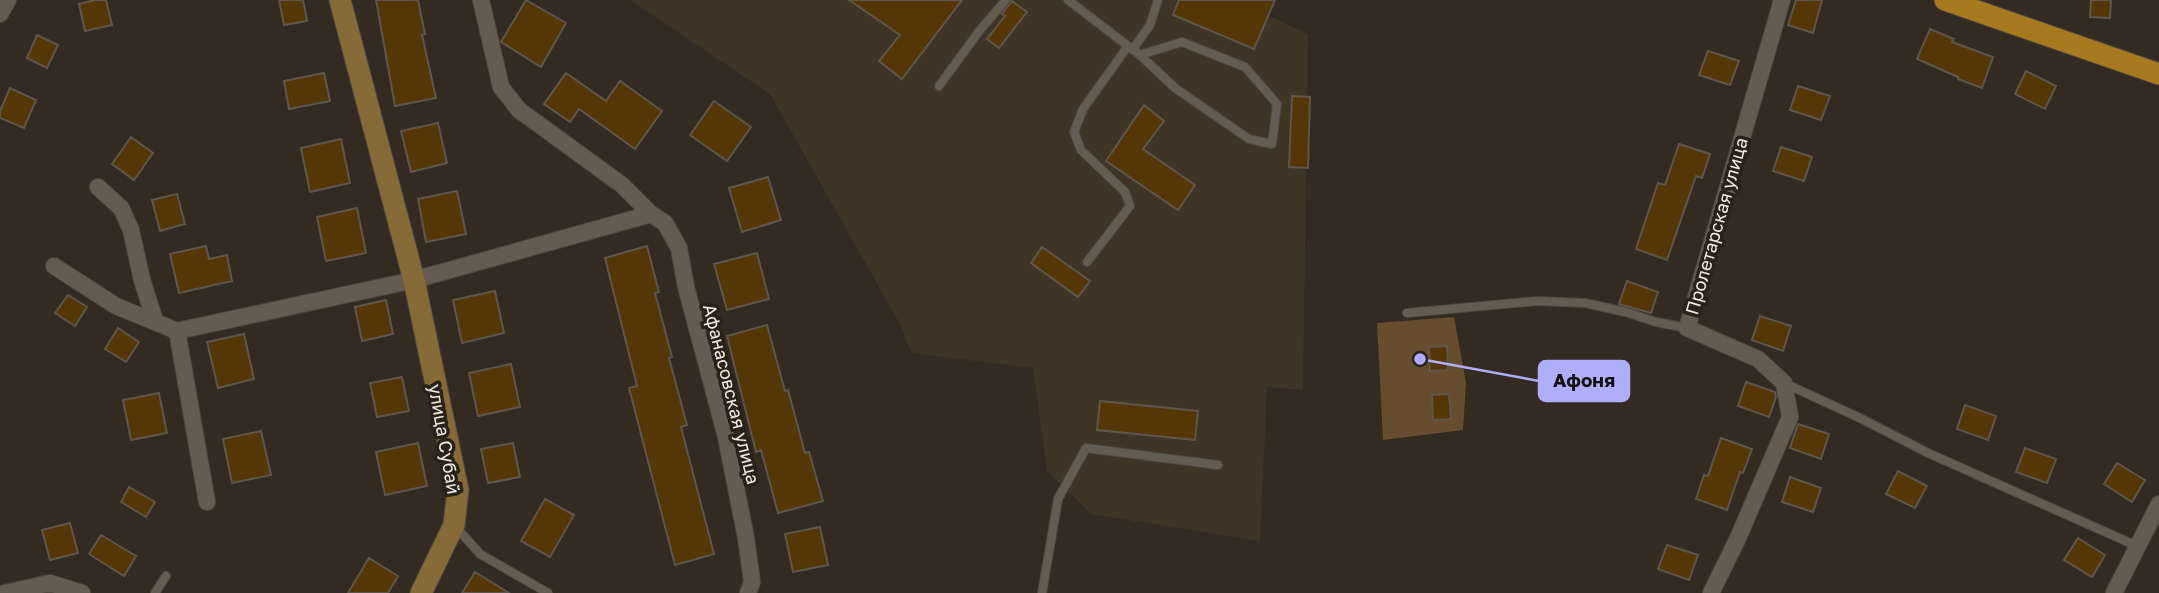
<svg xmlns="http://www.w3.org/2000/svg" width="2159" height="593" font-family="'Golos Text',sans-serif">
	<rect width="100%" height="100%" fill="#332b22"/>
	<!-- built -->
	<path fill="#3f3425" d="M 630,0 L 1235,0 L 1308,34 L 1303,390 L 1267,387 L 1260,541 L 1091,514 L 1047,471 L 1033,368 L 911,353 L 901,326 L 770,94 Z"/>
	<!-- green -->
	<path fill="#654d2e" d="M 1454,317 L 1466,383 L 1463,430 L 1383,440 L 1377,323 Z"/>
	<!-- building -->
	<path fill="#553707" stroke="#5e564c" stroke-width="2" d="M 95,0 L 106,0 L 112,25 L 85,31 L 79,4 Z
		M 279,0 L 303,0 L 307,21 L 284,25 Z
		M 376,0 L 418,0 L 425,34 L 422,35 L 436,98 L 395,106 Z
		M 526,0 L 566,23 L 541,67 L 501,42 Z
		M 849,0 L 962,0 L 902,79 L 879,61 L 900,35 Z
		M 1179,0 L 1275,0 L 1254,49 L 1173,15 Z
		M 1796,0 L 1822,0 L 1813,33 L 1788,25 Z
		M 2091,0 L 2111,0 L 2110,18 L 2090,17 Z
		M 1012,1 L 1027,12 L 999,48 L 987,39 L 1005,16 L 1002,14 Z
		M 1930,29 L 1954,39 L 1952,42 L 1993,57 L 1982,88 L 1958,79 L 1958,77 L 1917,59 Z
		M 37,35 L 58,45 L 47,68 L 27,58 Z
		M 1708,51 L 1739,61 L 1730,85 L 1699,75 Z
		M 2026,71 L 2056,86 L 2045,109 L 2015,94 Z
		M 324,73 L 330,101 L 289,109 L 284,81 Z
		M 566,73 L 606,101 L 620,81 L 662,111 L 635,149 L 579,109 L 570,122 L 544,104 Z
		M 1798,86 L 1830,96 L 1821,120 L 1790,110 Z
		M 10,88 L 36,100 L 24,128 L 0,118 L 0,111 Z
		M 1292,96 L 1310,97 L 1308,168 L 1289,167 Z
		M 714,101 L 751,127 L 727,161 L 690,135 Z
		M 1144,105 L 1164,121 L 1143,149 L 1195,185 L 1178,210 L 1106,161 Z
		M 438,123 L 447,163 L 411,172 L 401,131 Z
		M 131,137 L 153,153 L 134,180 L 112,164 Z
		M 341,139 L 350,183 L 310,192 L 301,148 Z
		M 1679,144 L 1710,154 L 1702,178 L 1696,176 L 1667,260 L 1636,249 L 1658,183 L 1665,185 Z
		M 1781,147 L 1812,157 L 1804,181 L 1773,171 Z
		M 768,177 L 781,220 L 742,232 L 729,188 Z
		M 457,191 L 466,234 L 426,242 L 418,199 Z
		M 177,194 L 185,224 L 160,231 L 152,200 Z
		M 357,208 L 366,253 L 326,261 L 317,217 Z
		M 206,246 L 209,259 L 227,255 L 232,281 L 179,293 L 170,254 Z
		M 647,246 L 659,292 L 655,293 L 672,357 L 669,358 L 687,425 L 681,427 L 714,554 L 675,565 L 629,388 L 637,386 L 605,258 Z
		M 1042,247 L 1090,281 L 1078,297 L 1031,263 Z
		M 757,253 L 769,299 L 727,310 L 714,264 Z
		M 1627,281 L 1658,292 L 1651,313 L 1619,304 Z
		M 495,291 L 504,333 L 462,343 L 453,300 Z
		M 68,295 L 87,307 L 75,326 L 55,313 Z
		M 386,300 L 393,334 L 362,341 L 355,307 Z
		M 1760,316 L 1791,326 L 1783,351 L 1752,340 Z
		M 767,325 L 785,391 L 788,390 L 805,453 L 809,452 L 823,501 L 778,513 L 761,450 L 756,452 L 727,336 Z
		M 118,328 L 139,342 L 126,362 L 105,349 Z
		M 244,334 L 254,379 L 218,388 L 207,342 Z
		M 1447,346 L 1448,370 L 1430,371 L 1429,347 Z
		M 511,364 L 520,407 L 478,416 L 469,373 Z
		M 402,377 L 409,411 L 377,417 L 370,383 Z
		M 1746,382 L 1775,392 L 1776,397 L 1769,417 L 1738,406 Z
		M 159,393 L 167,433 L 131,440 L 123,400 Z
		M 1449,394 L 1451,419 L 1433,420 L 1432,395 Z
		M 1100,401 L 1198,411 L 1195,440 L 1097,430 Z
		M 1965,405 L 1996,416 L 1988,440 L 1957,429 Z
		M 1798,424 L 1829,434 L 1821,459 L 1790,448 Z
		M 261,431 L 271,475 L 232,483 L 223,439 Z
		M 1721,438 L 1752,449 L 1743,473 L 1740,472 L 1727,510 L 1696,499 L 1704,475 L 1708,476 Z
		M 418,443 L 427,486 L 385,495 L 376,452 Z
		M 513,443 L 520,477 L 488,483 L 481,449 Z
		M 2025,448 L 2056,459 L 2047,483 L 2016,472 Z
		M 2117,463 L 2145,480 L 2132,502 L 2104,484 Z
		M 1898,471 L 1927,486 L 1915,508 L 1886,494 Z
		M 1790,477 L 1821,488 L 1813,512 L 1782,502 Z
		M 129,487 L 155,502 L 146,517 L 121,502 Z
		M 545,499 L 574,515 L 550,557 L 521,541 Z
		M 70,523 L 78,553 L 50,560 L 42,530 Z
		M 820,527 L 828,565 L 793,572 L 785,534 Z
		M 101,535 L 136,556 L 124,576 L 89,554 Z
		M 2078,538 L 2105,555 L 2092,577 L 2064,560 Z
		M 1667,545 L 1698,555 L 1689,580 L 1658,569 Z
		M 369,558 L 398,576 L 388,593 L 348,593 Z
		M 475,572 L 509,593 L 462,593 Z"/>
	<g fill="none" stroke-linecap="round" stroke-linejoin="round">
		<defs>
			<path id="lane" d="M 1068,0 L 1140,55 L 1175,88 L 1249,139 L 1272,144 L 1277,104 L 1245,67 L 1182,42 L 1140,55
				M 1133,49 L 1150,25 L 1158,0
				M 939,86 L 980,30 L 1006,0
				M 1087,262 L 1130,206 L 1125,192 L 1081,150 L 1074,132 L 1083,109 L 1128,46
				M 1407,313 L 1538,301 L 1585,303 L 1626,312 L 1656,322 L 1687,328
				M 1784,383 L 1862,419 L 1928,453 L 2137,546
				M 456,527 L 480,554 L 548,593
				M 155,593 L 166,576
				M 1042,593 L 1058,499 L 1086,448 L 1218,465"/>
			<path id="street" d="M 0,14 L 8,0
				M 98,187 L 121,208 L 131,230 L 142,280 L 155,321
				M 651,214 L 665,223 L 679,248 L 686,287 L 726,437 L 746,538 L 752,582 L 748,593
				M 54,266 L 116,306 L 177,331 L 414,280 L 651,214 L 622,185 L 519,110 L 501,87 L 481,0
				M 177,331 L 207,502
				M 5,593 L 50,583 L 82,593
				M 1711,593 L 1738,538 L 1790,417 L 1784,383 L 1758,359 L 1687,328 L 1782,0
				M 2114,593 L 2159,504"/>
			<path id="secondary" d="M 340,0 L 414,280 L 458,490 L 454,525 L 421,593"/>
			<path id="primary" d="M 1945,0 L 2159,74"/>
		</defs>
		<!-- lane casing -->
		<use href="#lane" stroke="#4e4840" stroke-width="10"/>
		<!-- street casing -->
		<use href="#street" stroke="#4e4840" stroke-width="18"/>
		<!-- secondary casing -->
		<use href="#secondary" stroke="#4e4840" stroke-width="23"/>
		<!-- primary casing -->
		<use href="#primary" stroke="#4e4840" stroke-width="23"/>
		<!-- lane -->
		<use href="#lane" stroke="#645c51" stroke-width="8"/>
		<!-- street -->
		<use href="#street" stroke="#645c51" stroke-width="16"/>
		<!-- secondary -->
		<use href="#secondary" stroke="#866b39" stroke-width="21"/>
		<!-- primary -->
		<use href="#primary" stroke="#a87a20" stroke-width="21"/>
	</g>
	<g text-anchor="middle" dominant-baseline="central" stroke-width="7" stroke-linejoin="round" paint-order="stroke">
		<!-- street labels -->
		<g font-size="18" fill="#f1ece6" stroke="#292219">
			<text transform="translate(1716 226) rotate(-74)">Пролетарская улица</text>
			<text transform="translate(732 394) rotate(76)">Афанасовская улица</text>
			<text transform="translate(445 439) rotate(80)">улица Субай</text>
		</g>
	</g>
	<!-- callouts -->
	<path fill="none" stroke="#aeaefb" stroke-width="2.5" d="M1420 359L1539 381"/>
	<circle fill="#aeaefb" stroke="#292219" stroke-width="2.5" cx="1420" cy="359" r="7"/>
	<rect fill="#aeaefb" stroke="#aeaefb" stroke-width="2.5" x="1539" y="361" width="90" height="40" rx="7"/>
	<g font-size="19" text-anchor="middle" font-weight="bold" fill="#111">
		<text x="1584" y="387">Афоня</text>
	</g>
</svg>
